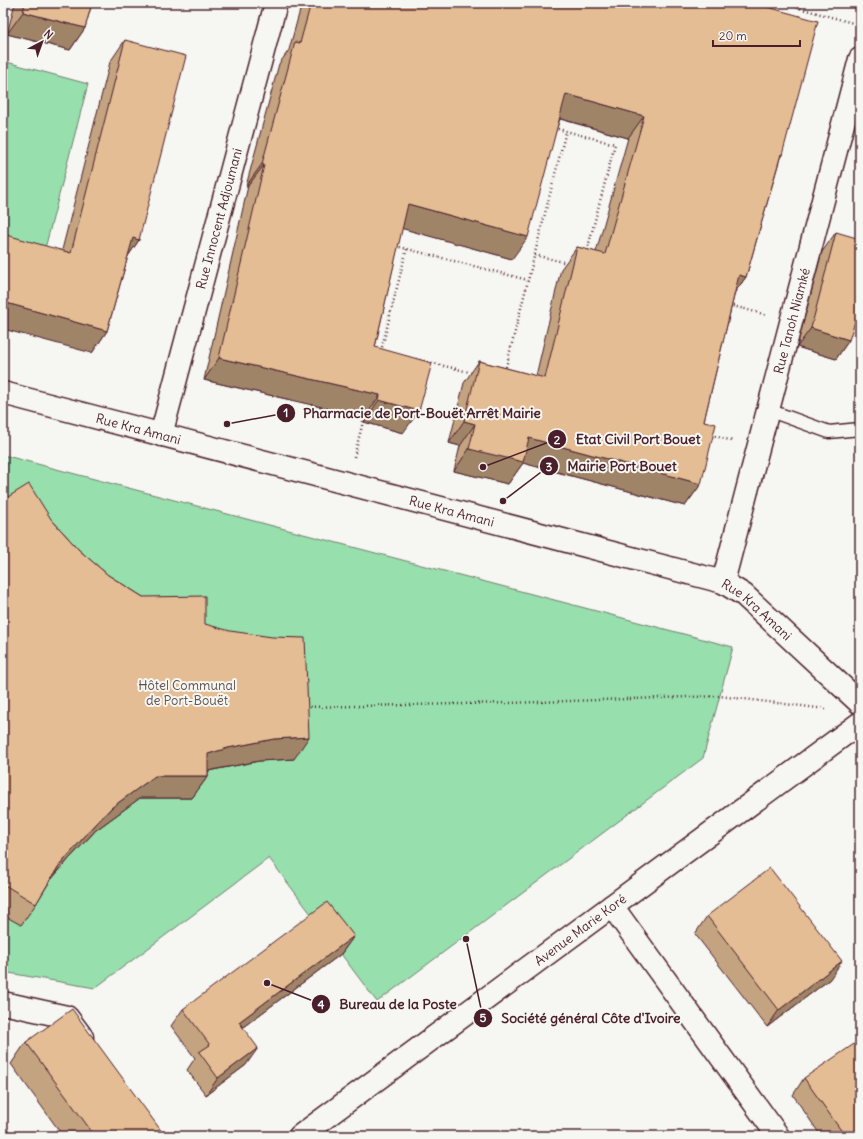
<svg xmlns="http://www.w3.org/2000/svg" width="863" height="1139" font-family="Delius,sans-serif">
	<rect width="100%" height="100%" fill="#f6f6f2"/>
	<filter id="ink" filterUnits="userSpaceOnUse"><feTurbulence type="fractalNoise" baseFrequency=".025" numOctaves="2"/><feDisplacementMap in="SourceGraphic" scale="8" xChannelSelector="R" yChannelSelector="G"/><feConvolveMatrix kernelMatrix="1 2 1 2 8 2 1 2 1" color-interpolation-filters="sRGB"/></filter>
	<g filter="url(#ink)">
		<!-- green -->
		<path fill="#97dfad" stroke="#707f6c" d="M 3,61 L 88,84 L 42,260 L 3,250 Z
			M 3,455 L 733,647 L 703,758 L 377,1002 L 269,858 L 95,988 L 3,972 Z"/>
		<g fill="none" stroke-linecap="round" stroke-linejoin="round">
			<defs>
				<path id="lane" d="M 768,410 L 829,432 L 860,429"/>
				<g id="street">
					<path id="s1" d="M 161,435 L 276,3"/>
					<path id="s2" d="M 723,582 L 860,59"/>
					<path d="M 612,906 L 778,1136"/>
					<path d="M 3,1003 L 67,1017 L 82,1037"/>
				</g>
				<g id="secondary">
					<path id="s3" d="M 3,393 L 723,582 L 744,595 L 860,703"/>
					<path id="s4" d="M 300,1136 L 860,723"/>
				</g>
			</defs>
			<!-- lane casing -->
			<use href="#lane" stroke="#4a1f2b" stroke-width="15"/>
			<!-- street casing -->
			<use href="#street" stroke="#4a1f2b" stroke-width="25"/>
			<!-- secondary casing -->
			<use href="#secondary" stroke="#4a1f2b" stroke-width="25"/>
			<!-- path -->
			<path stroke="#4a1f2b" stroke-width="2.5" stroke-dasharray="1 3" stroke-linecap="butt" d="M 781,3 L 860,25
				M 554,128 L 615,144 L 587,251
				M 396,246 L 528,280
				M 535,255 L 567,263
				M 729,305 L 767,315
				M 381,351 L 407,248
				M 416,359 L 473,373
				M 505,371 L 566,131
				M 711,435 L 733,441
				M 354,457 L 365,414
				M 306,707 L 509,703 L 719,696 L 826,709"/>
			<!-- lane -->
			<use href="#lane" stroke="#f6f6f2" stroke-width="12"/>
			<!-- street -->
			<use href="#street" stroke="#f6f6f2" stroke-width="22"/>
			<!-- secondary -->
			<use href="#secondary" stroke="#f6f6f2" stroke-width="22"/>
		</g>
		<!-- wall -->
		<path fill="#c4a380" stroke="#4a1f2b" d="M 15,3 L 92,3 L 85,28 L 70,50 L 7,34 Z
			M 302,3 L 753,3 L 782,155 L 780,158 L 746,277 L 735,292 L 704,421 L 701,484 L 685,506 L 523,463 L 508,484 L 454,471 L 460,446 L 449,443 L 464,383 L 479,361 L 536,376 L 561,269 L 577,247 L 596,252 L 628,138 L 560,119 L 512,259 L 402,228 L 375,347 L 403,433 L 364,422 L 365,417 L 204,380 L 248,186 L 246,186 L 279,64 L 289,50 Z
			M 125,40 L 139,240 L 128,256 L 107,331 L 92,353 L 62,250 L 110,62 Z
			M 836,232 L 849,340 L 836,359 L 797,347 L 822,252 Z
			M 3,500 L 51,519 L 79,550 L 108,575 L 143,597 L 205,624 L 294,759 L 259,761 L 208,771 L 208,776 L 192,798 L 140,798 L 96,830 L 69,859 L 50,881 L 36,904 L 21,925 L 3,915 Z
			M 707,916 L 830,979 L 767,1027 L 695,934 Z
			M 354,936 L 341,954 L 243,1027 L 246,1065 L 206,1095 L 187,1070 L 195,1058 L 171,1026 L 183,1009 Z
			M 26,1042 L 165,1136 L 63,1136 L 11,1064 Z
			M 804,1078 L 860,1136 L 821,1136 L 793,1095 Z"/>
		<!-- shaded-wall -->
		<path fill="#a08468" stroke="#4a1f2b" d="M 23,12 L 85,28 L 70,50 L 7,34 Z
			M 566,94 L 644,116 L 628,138 L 551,116 Z
			M 262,164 L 264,165 L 248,186 L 246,186 Z
			M 408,204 L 528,237 L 512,259 L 393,226 Z
			M 133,238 L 139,240 L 124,262 Z
			M 739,275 L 746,277 L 730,298 Z
			M 3,302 L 107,331 L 92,353 L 3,329 Z
			M 811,328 L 849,340 L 836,359 L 797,347 Z
			M 219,358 L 380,395 L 365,417 L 204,380 Z
			M 379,400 L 419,411 L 403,433 L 364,422 Z
			M 464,421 L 475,424 L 460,446 L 449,443 Z
			M 529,438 L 701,484 L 685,506 L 523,463 L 508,484 L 454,471 L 469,449 Z
			M 309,737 L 294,759 L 259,761 L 212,770 L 192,776 L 208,754 L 228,748 L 274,739 Z
			M 155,776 L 208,776 L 192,798 L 140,798 L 96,830 L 69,859 L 42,889 L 58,867 L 84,837 L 111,808 Z
			M 354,936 L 341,954 L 227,1039 L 239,1022 Z
			M 842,961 L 830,979 L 767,1027 L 779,1010 Z
			M 258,1048 L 246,1065 L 206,1095 L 218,1078 Z"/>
		<!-- building -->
		<path fill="#e4bd95" stroke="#4a1f2b" d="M 25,3 L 92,3 L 85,28 L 23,12 Z
			M 311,3 L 753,3 L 818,21 L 782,155 L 781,154 L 746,277 L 739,275 L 704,421 L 716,424 L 701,484 L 529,438 L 523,462 L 469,449 L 475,424 L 464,421 L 479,361 L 545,378 L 577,247 L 605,254 L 644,116 L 566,94 L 528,237 L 408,204 L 375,347 L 432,363 L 419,411 L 379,400 L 380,395 L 219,358 L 264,165 L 262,164 L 295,42 L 300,43 Z
			M 125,40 L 186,56 L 139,240 L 133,238 L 107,331 L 3,302 L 3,234 L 71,253 Z
			M 836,232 L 860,239 L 860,306 L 849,340 L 811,328 Z
			M 29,484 L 51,519 L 79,550 L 108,575 L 143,597 L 205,596 L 205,624 L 230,631 L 272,637 L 305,638 L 309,737 L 274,739 L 228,748 L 208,754 L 208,776 L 155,776 L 111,808 L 84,837 L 58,867 L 36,904 L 3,884 L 3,500 Z
			M 770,868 L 842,961 L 779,1010 L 707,916 Z
			M 327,902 L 354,936 L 239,1022 L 258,1048 L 218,1078 L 199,1052 L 210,1045 L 183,1009 Z
			M 72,1009 L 165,1136 L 95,1136 L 26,1042 Z
			M 860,1040 L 860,1136 L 845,1136 L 804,1078 Z"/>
	</g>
	<g text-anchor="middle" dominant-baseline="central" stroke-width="4" stroke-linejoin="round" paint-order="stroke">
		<!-- street labels -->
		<g font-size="13" fill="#4a1f2b" stroke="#f6f6f2">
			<text stroke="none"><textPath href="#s1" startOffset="224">Rue Innocent Adjoumani</textPath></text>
			<text stroke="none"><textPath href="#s2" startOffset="270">Rue Tanoh Niamké</textPath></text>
			<text stroke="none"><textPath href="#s3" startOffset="140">Rue Kra Amani</textPath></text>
			<text stroke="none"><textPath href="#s3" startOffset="464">Rue Kra Amani</textPath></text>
			<text stroke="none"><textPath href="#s3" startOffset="788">Rue Kra Amani</textPath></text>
			<text stroke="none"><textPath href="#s4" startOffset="348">Avenue Marie Koré</textPath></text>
		</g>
		<!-- park labels -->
		<g font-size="13" fill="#5d4f4c" stroke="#f6f6f2">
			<text x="187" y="685">Hôtel Communal<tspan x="187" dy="15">de Port-Bouët</tspan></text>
		</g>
	</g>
	<!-- callouts -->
	<path fill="none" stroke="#4a1f2b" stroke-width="1.5" d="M227 424L286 413M483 467L557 439M503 501L549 466M267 983L321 1004M466 939L483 1018"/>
	<g fill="#4a1f2b" stroke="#f6f6f2" stroke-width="1.5">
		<circle cx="227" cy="424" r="4"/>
		<circle cx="483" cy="467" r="4"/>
		<circle cx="503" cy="501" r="4"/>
		<circle cx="267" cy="983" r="4"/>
		<circle cx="466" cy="939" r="4"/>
		<circle cx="286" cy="413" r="10"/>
		<circle cx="557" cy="439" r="10"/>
		<circle cx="549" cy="466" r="10"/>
		<circle cx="321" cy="1004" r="10"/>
		<circle cx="483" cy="1018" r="10"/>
	</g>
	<g font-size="12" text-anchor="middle" font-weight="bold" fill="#fff">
		<text x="286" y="417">1</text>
		<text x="557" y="444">2</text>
		<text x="549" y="471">3</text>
		<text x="321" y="1009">4</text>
		<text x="483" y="1022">5</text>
	</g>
	<g font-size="14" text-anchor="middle" font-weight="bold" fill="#4a1f2b" stroke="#f6f6f2" stroke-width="4" stroke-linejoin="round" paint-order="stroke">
		<text x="422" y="418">Pharmacie de Port-Bouët Arrêt Mairie</text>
		<text x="638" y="444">Etat Civil Port Bouet</text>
		<text x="622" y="471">Mairie Port Bouet</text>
		<text x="398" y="1009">Bureau de la Poste</text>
		<text x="591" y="1023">Société général Côte d'Ivoire</text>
	</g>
	<!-- margin -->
	<rect width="863" height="1139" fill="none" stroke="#f6f6f2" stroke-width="16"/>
	<rect x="8" y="8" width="847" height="1123" fill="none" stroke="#4a1f2b" stroke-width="1.5" filter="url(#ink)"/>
	<!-- north arrow -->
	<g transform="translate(42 42) rotate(41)" stroke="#f6f6f2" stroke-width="3" paint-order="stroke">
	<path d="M0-3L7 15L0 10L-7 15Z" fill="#4a1f2b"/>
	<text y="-6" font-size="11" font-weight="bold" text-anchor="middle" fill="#4a1f2b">N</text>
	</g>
	<!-- scale -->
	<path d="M713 40v6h87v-6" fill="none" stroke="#4a1f2b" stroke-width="2"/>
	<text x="719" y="40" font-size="12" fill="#4a1f2b" stroke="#f6f6f2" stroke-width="3" paint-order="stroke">20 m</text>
</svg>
